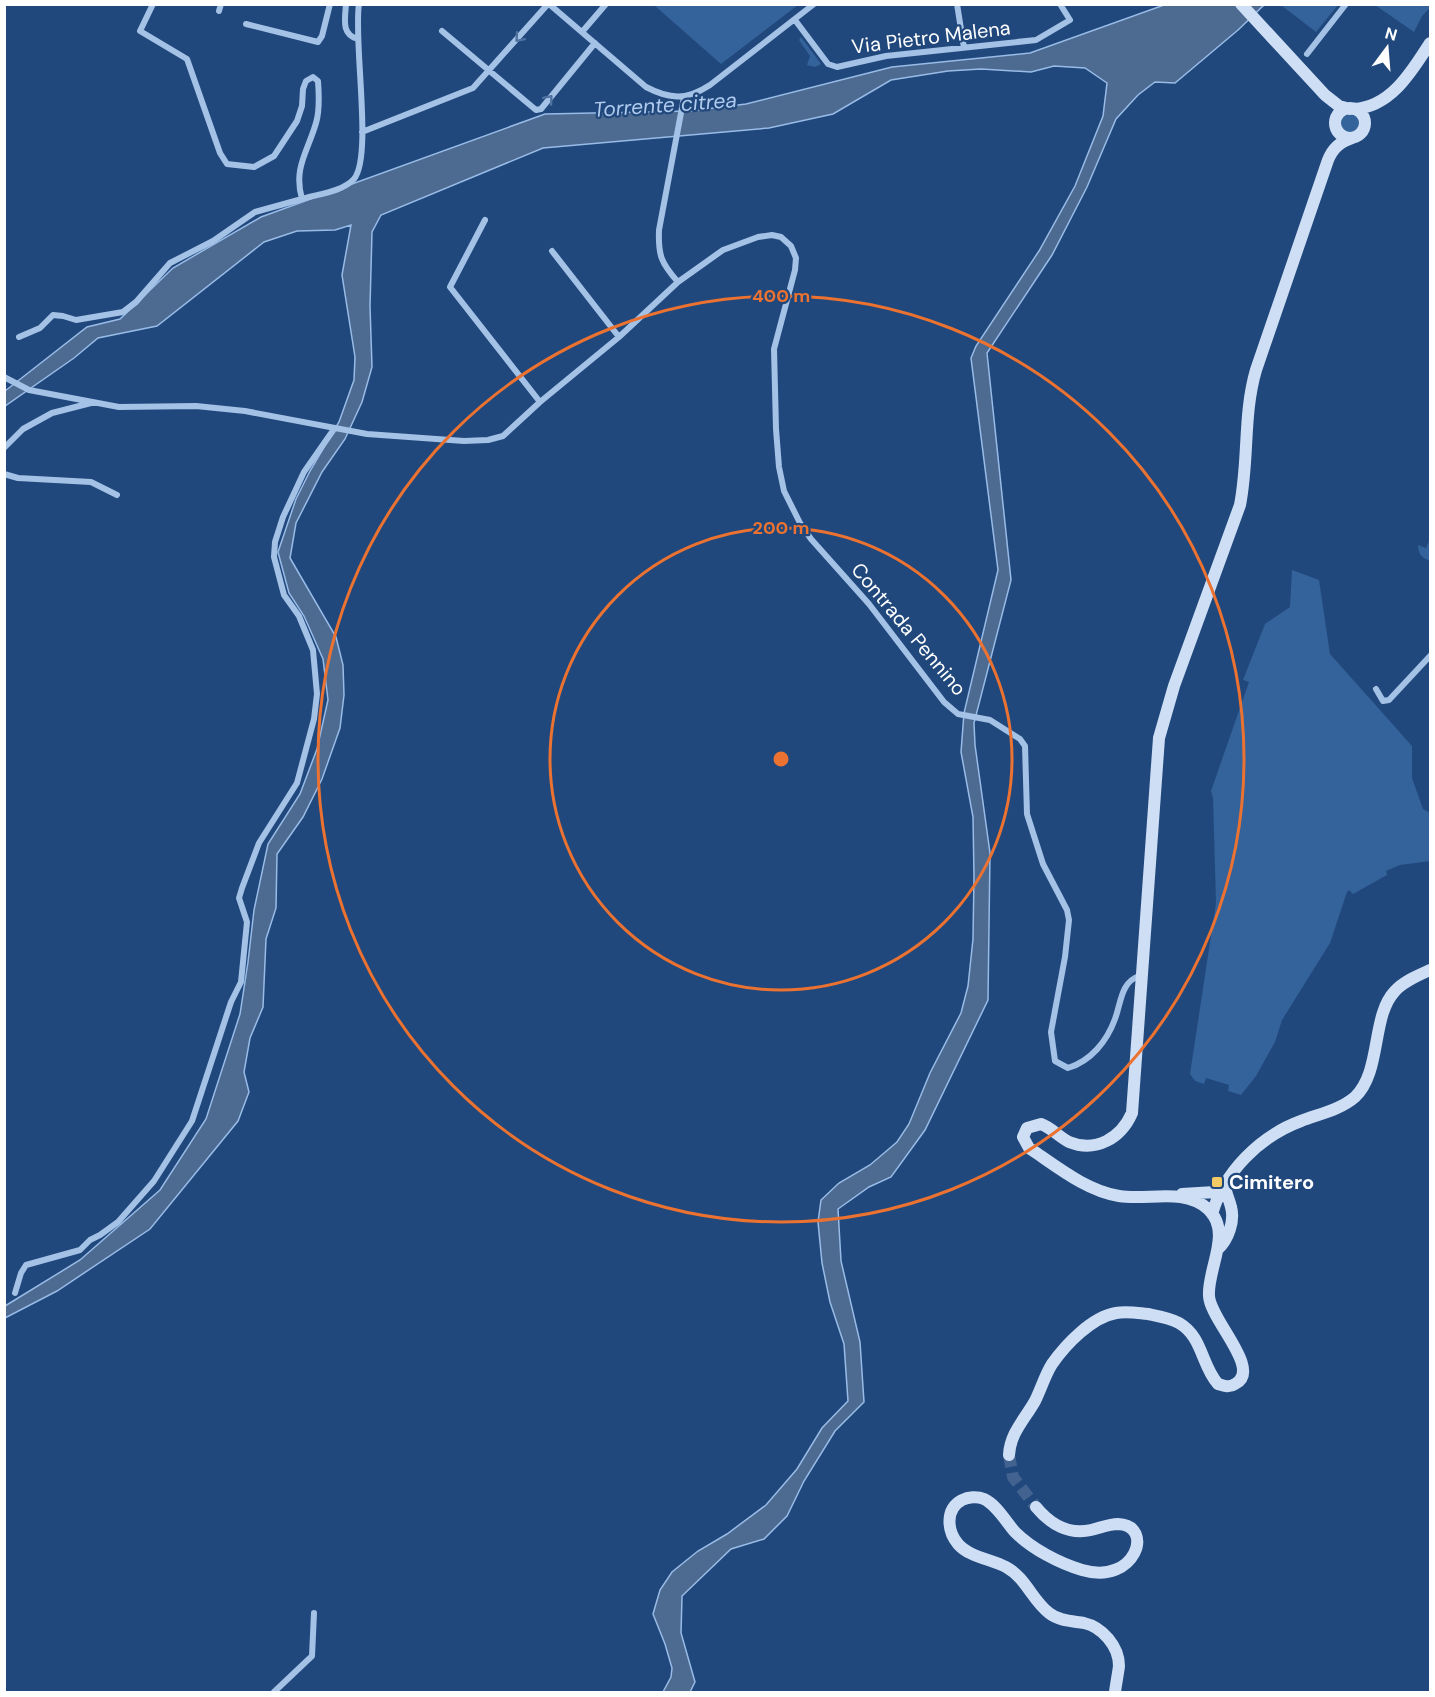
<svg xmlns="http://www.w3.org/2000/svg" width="1435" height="1697" font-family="'DM Sans',sans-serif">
	<rect width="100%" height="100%" fill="#21487c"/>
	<!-- green -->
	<path fill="#34629a" d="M 654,5 L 798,5 L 721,64 Z
		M 1281,5 L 1338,5 L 1316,32 Z
		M 1375,5 L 1430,5 L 1430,8 L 1422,16 L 1414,32 Z
		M 801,37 L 821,64 L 815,67 L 807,65 L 810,56 L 799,40 Z
		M1340 123a10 10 0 1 1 20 0a10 10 0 1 1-20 0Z
		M 1430,539 L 1430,561 C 1423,558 1418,555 1418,545 L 1426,548 Z
		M 1292,570 L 1319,580 L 1330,654 L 1412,746 L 1412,778 L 1423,809 L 1430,813 L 1430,861 L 1400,865 L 1386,871 L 1387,875 L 1353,894 L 1349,890 L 1347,892 L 1330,943 L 1282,1020 L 1275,1042 L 1256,1076 L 1241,1095 L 1228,1091 L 1229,1085 L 1206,1078 L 1204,1084 L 1195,1081 L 1190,1074 L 1216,903 L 1213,798 L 1211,791 L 1249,682 L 1243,680 L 1265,624 L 1290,607 Z"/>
	<!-- water -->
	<path fill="#4d6a91" stroke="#98bce7" stroke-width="1.5" d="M 1164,5 L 1264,5 L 1238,30 L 1175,83 L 1155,82 L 1138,95 L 1116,119 L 1087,187 L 1052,255 L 987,353 L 1011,580 L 974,723 L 975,745 L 990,853 L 988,1000 L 925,1130 L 891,1177 L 869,1187 L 838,1209 L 841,1261 L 860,1342 L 864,1402 L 835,1431 L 804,1481 L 787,1516 L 764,1539 L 731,1549 L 682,1596 L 681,1633 L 695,1682 L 690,1692 L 663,1692 L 671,1677 L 672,1668 L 665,1644 L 653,1614 L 660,1590 L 672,1572 L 698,1551 L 727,1534 L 766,1505 L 797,1469 L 822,1428 L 848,1401 L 844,1344 L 830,1302 L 822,1263 L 818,1222 L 821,1200 L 839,1183 L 870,1165 L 897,1142 L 909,1124 L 930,1073 L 961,1013 L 968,986 L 973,939 L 974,876 L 973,817 L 961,752 L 964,713 L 998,570 L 971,358 L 976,346 L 1039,251 L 1075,186 L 1103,116 L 1107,83 L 1085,68 L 1054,66 L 1031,72 L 981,69 L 948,71 L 891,80 L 833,114 L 769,128 L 543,148 L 381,215 L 372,232 L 370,306 L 372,367 L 362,402 L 345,439 L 322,472 L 296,523 L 290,558 L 336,637 L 343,665 L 344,695 L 340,728 L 322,779 L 303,817 L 277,854 L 276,908 L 266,939 L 263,1007 L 250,1038 L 244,1072 L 249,1092 L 238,1121 L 150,1229 L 57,1291 L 5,1318 L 5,1306 L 80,1260 L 160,1190 L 206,1119 L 240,1014 L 248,962 L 254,910 L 268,844 L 300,794 L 317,749 L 328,700 L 323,659 L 304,616 L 289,593 L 278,552 L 296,499 L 310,471 L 339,422 L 354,380 L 355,357 L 342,275 L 351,225 L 335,230 L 297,231 L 264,242 L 157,326 L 98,338 L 74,358 L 5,406 L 5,391 L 87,327 L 120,319 L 173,268 L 261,217 L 545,114 L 690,111 L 746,104 L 892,67 L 1030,53 Z"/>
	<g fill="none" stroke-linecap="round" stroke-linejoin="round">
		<!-- secondary-tunnel -->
		<path stroke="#426390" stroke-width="12" stroke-dasharray="12 6" stroke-linecap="butt" d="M 1009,1455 L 1013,1477 L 1036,1507"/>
		<!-- street -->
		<path stroke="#a4c1e6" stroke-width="6" d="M 153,4 L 140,31 L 187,59 L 220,153 L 227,164 L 254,167 L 274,156 L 297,121 L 302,106 L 303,89 L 306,81 L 313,77 L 318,81 C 319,94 320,110 316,123 C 308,151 293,168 302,199 C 318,194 342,192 354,179 C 373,156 353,41 359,4
			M 346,4 C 345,19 341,35 358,39
			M 549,4 L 646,87 C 671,100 687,100 710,85 L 814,4
			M 957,4 L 964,48
			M 219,11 L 221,4
			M 795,20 L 828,64 L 837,67 L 886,56 L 1036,40 L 1070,20 L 1060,4
			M 246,24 L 318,42 L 322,36 L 330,4
			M 442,31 L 536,110 L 541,109 L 595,43
			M 582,32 L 606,4
			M 1307,54 L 1346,4
			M 362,132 L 473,88 L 548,4
			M 485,220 L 450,287 L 540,402
			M 552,251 L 619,337
			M 678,282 C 661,263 658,255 659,230 L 684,97
			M 19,337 L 40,328 L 53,315 L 63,316 L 76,320 L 123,312 L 136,302 L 170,263 L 213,241 L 255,212 L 302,199
			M 4,377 L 29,390 L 119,407 L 196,406 L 245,411 L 367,434 L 464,441 L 488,440 L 503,436 L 540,402 L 619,337 L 678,282 L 723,250 L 758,237 L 772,235 L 781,237 L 791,246 L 796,258 L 795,270 L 774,349 L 776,429 L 779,467 L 784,491 L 800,523 L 811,539 L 869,604 L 944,702 L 958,714 L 990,720 L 1020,739 L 1025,746 L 1027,814 L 1043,864 L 1067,910 L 1069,920 L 1065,957 L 1051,1032 L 1055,1061 L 1068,1068 C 1091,1061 1107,1041 1115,1019 C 1121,1003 1121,982 1139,976
			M 4,448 L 23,429 L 52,413 L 91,403
			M 4,474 L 18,478 L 91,482 L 117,495
			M 1376,689 L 1383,701 L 1389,700 L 1430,656
			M 15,1293 L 21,1273 L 26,1265 L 80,1250 L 90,1240 L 100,1235 L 118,1222 L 154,1181 L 192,1121 L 231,1002 L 241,982 L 247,922 L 239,898 L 242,888 L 259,843 L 297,783 L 314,719 L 317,694 L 313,650 L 299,616 L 284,595 L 274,557 L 275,542 L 283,517 L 304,472 L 334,429
			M 274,1692 L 312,1656 L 314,1613"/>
		<!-- secondary -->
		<path stroke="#cedff5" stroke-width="12" d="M 1241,4 L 1325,95 L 1339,106 L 1350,109
			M1335 123a15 15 0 1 1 30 0a15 15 0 1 1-30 0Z
			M 1354,109 C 1391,107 1412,71 1430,43
			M 1182,1194 L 1215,1192 L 1222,1186
			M 1212,1214 C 1224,1172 1260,1136 1301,1121 C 1319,1114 1340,1110 1355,1097 C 1382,1071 1371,1016 1395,991 C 1404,981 1419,975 1430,970
			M 1218,1249 C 1228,1240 1235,1221 1231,1207 C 1229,1198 1225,1193 1225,1183
			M 1009,1455 C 1010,1433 1025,1419 1035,1401 C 1041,1389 1045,1375 1052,1364 C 1066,1344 1092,1317 1116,1313 C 1127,1311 1137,1313 1148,1314 C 1158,1316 1170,1318 1179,1323 C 1203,1337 1201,1365 1218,1384 C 1224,1386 1229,1388 1235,1384 C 1263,1370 1210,1320 1209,1296 C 1207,1269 1233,1232 1208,1209 C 1183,1187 1148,1201 1119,1196 C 1088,1191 1060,1169 1035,1152 L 1029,1148 L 1023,1137 L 1027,1128 L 1041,1124 C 1052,1128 1059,1137 1069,1142 C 1096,1153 1121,1138 1132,1113 L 1159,738 L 1174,686 L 1240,505 C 1249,460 1243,414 1256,370 L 1328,160 C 1333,148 1340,142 1352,138
			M 1036,1507 C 1050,1524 1069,1535 1091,1530 C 1100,1528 1109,1524 1118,1524 C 1155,1525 1136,1586 1082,1570 C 1059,1563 1032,1549 1015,1532 C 1006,1522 997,1505 984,1499 C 977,1496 968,1497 962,1500 C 945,1509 947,1531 958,1544 C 969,1557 991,1559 1006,1567 C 1026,1578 1032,1600 1049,1613 C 1059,1621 1072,1621 1084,1623 C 1102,1627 1119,1646 1119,1666 C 1118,1674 1116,1684 1115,1692"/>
	</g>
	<!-- one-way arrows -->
	<defs><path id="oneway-chevron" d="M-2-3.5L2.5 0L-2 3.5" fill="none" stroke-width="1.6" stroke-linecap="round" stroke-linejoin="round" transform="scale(1.5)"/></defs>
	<g stroke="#4f72a1">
		<use href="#oneway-chevron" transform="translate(519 38) rotate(131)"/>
		<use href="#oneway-chevron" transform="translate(549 99) rotate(-50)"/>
	</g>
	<!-- distance rings -->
	<g fill="none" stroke="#eb7230" stroke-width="3">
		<circle cx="781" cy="759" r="231"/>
		<circle cx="781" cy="759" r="463"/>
	</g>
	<!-- markers -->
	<rect fill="#f3cb66" stroke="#21487c" stroke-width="2" x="1211" y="1176" width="12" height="12" rx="3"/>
	<g text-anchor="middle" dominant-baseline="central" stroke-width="4.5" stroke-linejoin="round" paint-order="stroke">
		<!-- street labels -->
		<g font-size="20" fill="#fff" stroke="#21487c">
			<text transform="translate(931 37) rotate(-7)">Via Pietro Malena</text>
			<text transform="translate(909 629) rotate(50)">Contrada Pennino</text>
		</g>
		<!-- poi labels -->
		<g font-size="20" font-weight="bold" fill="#fff" stroke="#21487c" text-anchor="start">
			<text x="1229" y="1182">Cimitero</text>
		</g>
		<!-- water labels -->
		<g font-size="21" font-style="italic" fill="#afcbee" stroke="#21487c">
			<text transform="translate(665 105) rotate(-4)">Torrente citrea</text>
		</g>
	</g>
	<circle cx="781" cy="759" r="9" fill="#eb7230" stroke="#21487c" stroke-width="3"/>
	<g font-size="18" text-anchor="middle" font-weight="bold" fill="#eb7230" stroke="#21487c" stroke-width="4.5" stroke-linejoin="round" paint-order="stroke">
		<text x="781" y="302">400 m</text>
		<text x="781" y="534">200 m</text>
	</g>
	<!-- border -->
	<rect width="1435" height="1697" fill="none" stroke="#ffffff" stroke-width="12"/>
	<!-- north arrow -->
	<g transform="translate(1387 48) rotate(16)" stroke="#21487c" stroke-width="4.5" paint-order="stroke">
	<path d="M0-4.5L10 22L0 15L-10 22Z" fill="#ffffff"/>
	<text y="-9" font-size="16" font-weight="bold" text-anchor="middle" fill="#ffffff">N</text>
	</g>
</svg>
